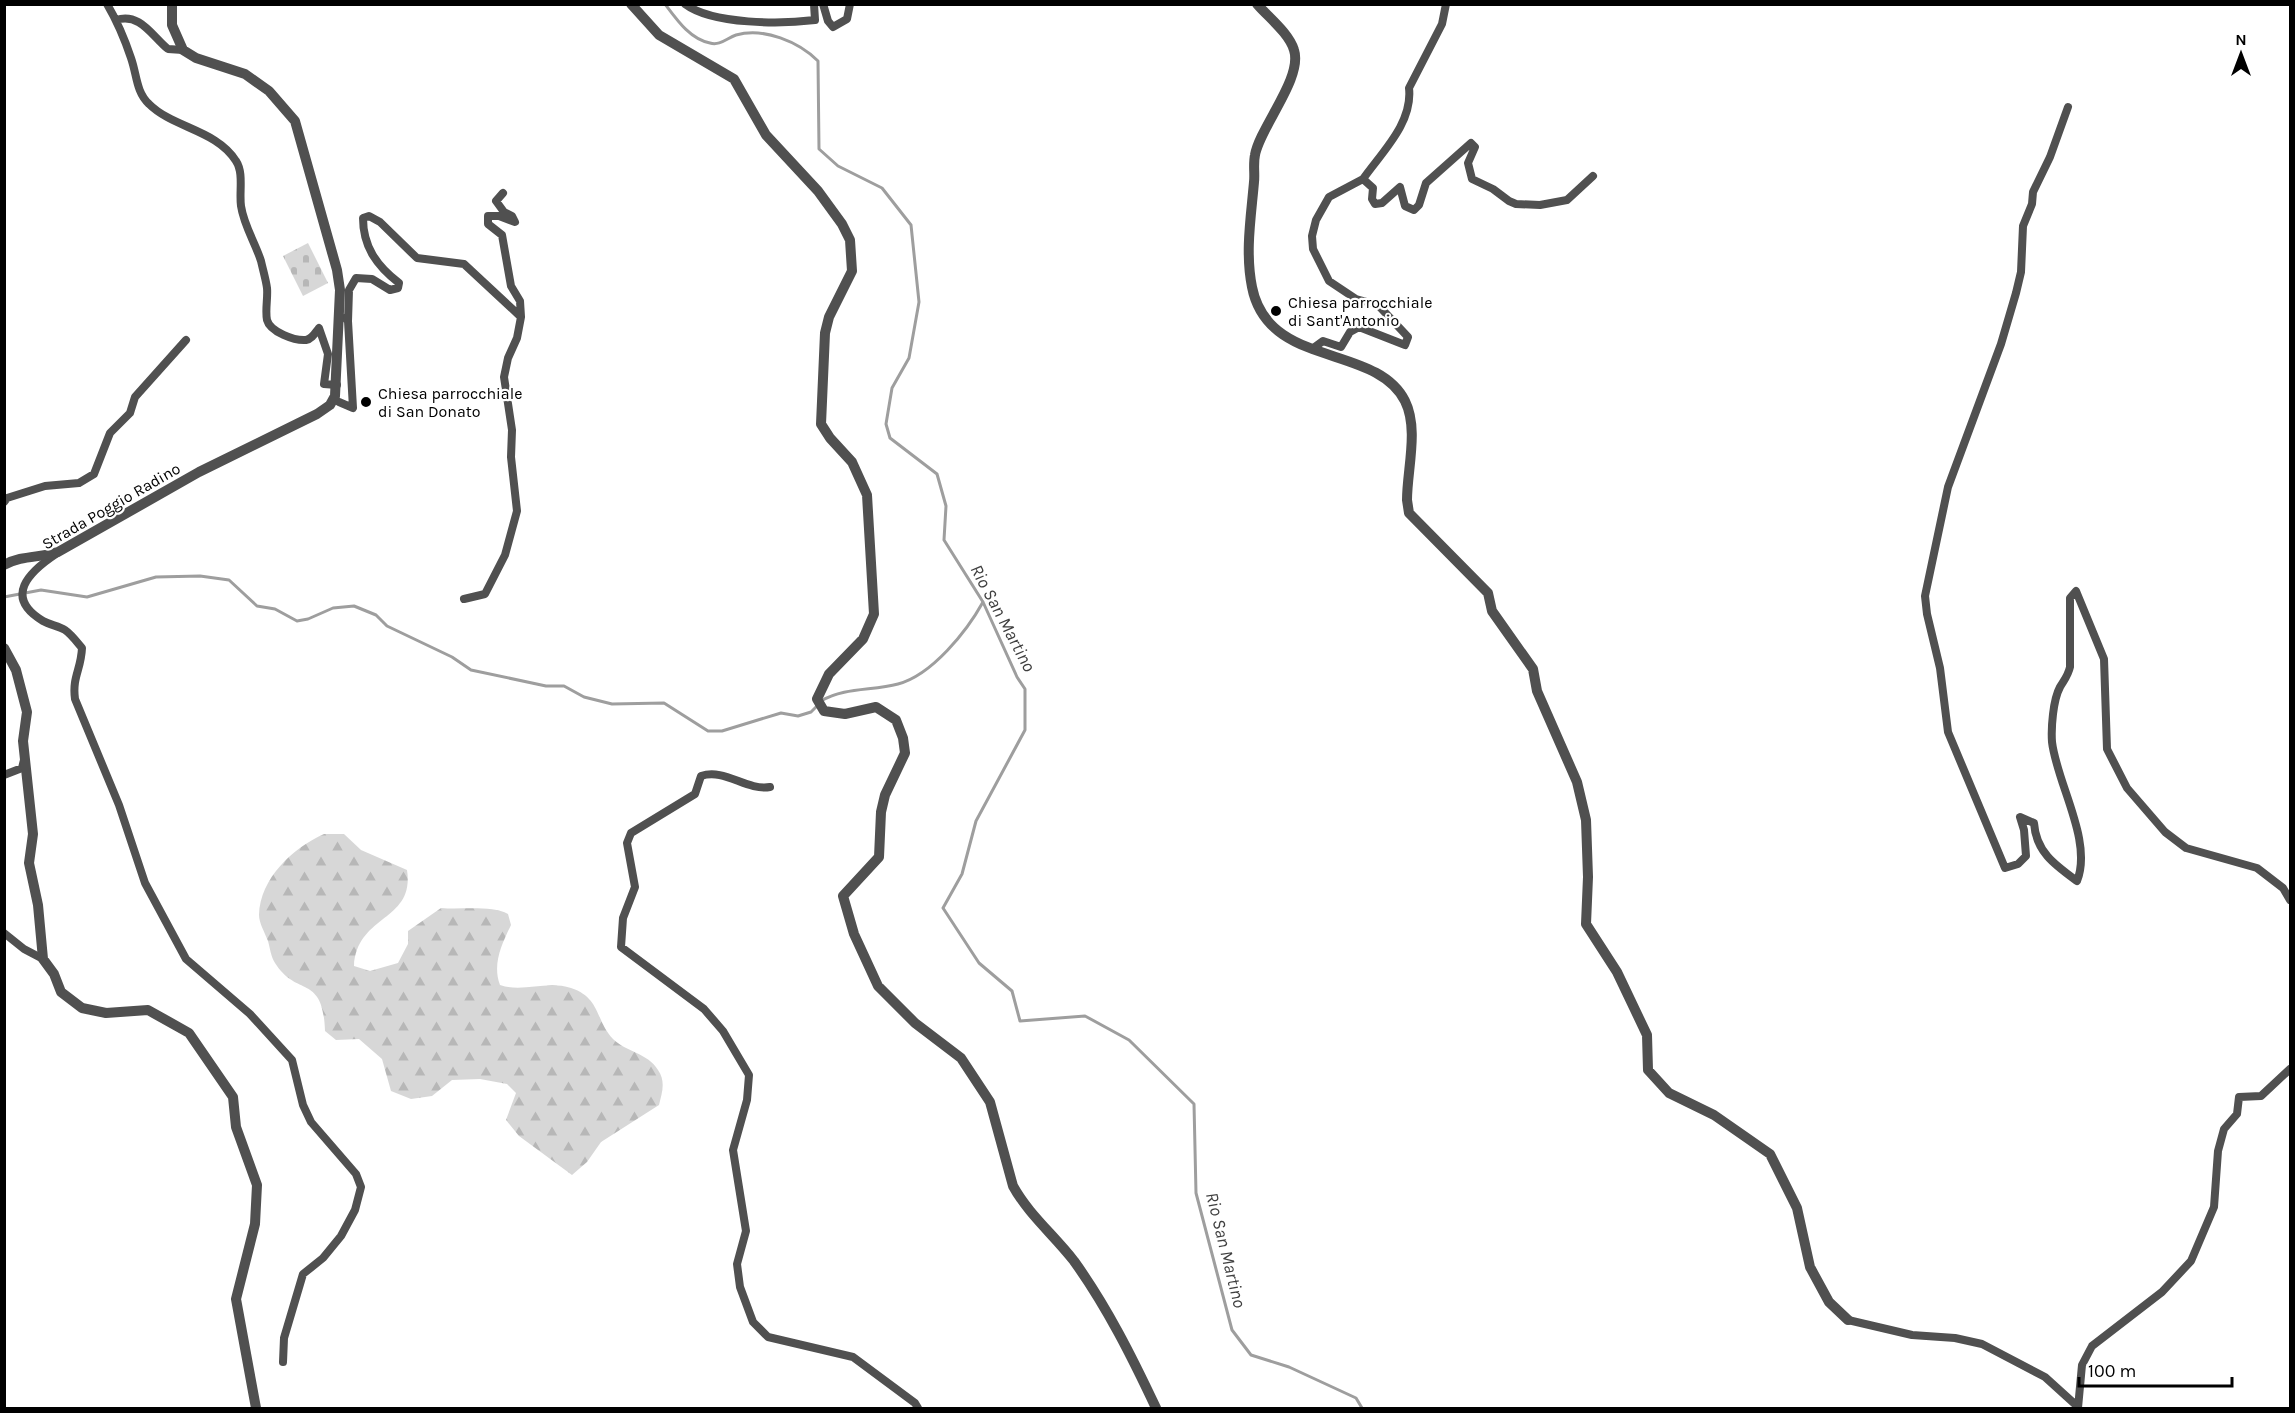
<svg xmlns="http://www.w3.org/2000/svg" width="2295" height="1413" font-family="Karla,sans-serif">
	<defs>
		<pattern id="forest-firs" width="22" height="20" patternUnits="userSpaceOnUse" patternTransform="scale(1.5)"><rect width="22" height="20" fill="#d7d7d7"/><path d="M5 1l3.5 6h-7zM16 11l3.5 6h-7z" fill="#b7b7b7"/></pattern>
		<pattern id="cemetery-stones" width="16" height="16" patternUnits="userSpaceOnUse" patternTransform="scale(1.5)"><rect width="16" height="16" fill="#d7d7d7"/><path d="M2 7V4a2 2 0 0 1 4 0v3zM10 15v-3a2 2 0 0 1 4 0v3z" fill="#b7b7b7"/></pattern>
	</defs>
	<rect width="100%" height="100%" fill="#fff"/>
	<!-- forest -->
	<path fill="url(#forest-firs)" d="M 324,834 L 344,834 L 361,850 L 407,870 C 415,922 357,914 354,966 L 370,971 L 398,963 L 408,944 L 408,931 L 441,908 C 460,910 492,905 508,914 L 511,925 C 502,944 492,964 500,985 C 523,993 546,980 571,988 C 601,998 595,1020 613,1039 C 626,1052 648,1053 658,1070 C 666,1082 662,1092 659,1105 L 601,1142 L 587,1162 L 572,1175 L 519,1136 L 506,1120 L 516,1093 L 507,1084 L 480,1079 L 452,1080 L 432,1096 L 411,1099 L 391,1091 L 382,1059 L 359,1039 L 336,1040 L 325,1031 C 323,973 297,998 275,963 C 271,957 270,948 268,941 C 265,933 259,923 259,915 C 260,878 293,848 324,834 Z"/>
	<!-- cemetery -->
	<path fill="url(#cemetery-stones)" d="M 308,243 L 328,283 L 303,296 L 283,256 Z"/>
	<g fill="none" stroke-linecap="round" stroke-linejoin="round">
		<!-- stream -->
		<path stroke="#9e9e9e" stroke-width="3" d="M 665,4 C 677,20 690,39 710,43 C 720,46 727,38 736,35 C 764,27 799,42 818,61 L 819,149 L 838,166 L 882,188 L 911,225 L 919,302 L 909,358 L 892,388 L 886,424 L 890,438 L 937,474 L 946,506 L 944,540 L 983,602 L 1017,677 L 1025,689 L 1025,730 L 976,821 L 962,874 L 943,908 L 979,963 L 1012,991 L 1020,1021 L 1085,1016 L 1129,1040 L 1194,1104 L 1196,1193 L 1232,1330 L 1251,1355 L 1289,1367 L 1356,1398 L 1362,1408
			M 4,597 L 41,590 L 87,597 L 156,577 L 200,576 L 229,580 L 257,606 L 275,609 L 297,621 L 308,619 L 333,608 L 354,606 L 376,615 L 387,626 L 452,657 L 471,670 L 546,686 L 564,686 L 584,697 L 612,704 L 664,703 L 708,731 L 722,731 L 781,713 L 798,716 L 811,712 L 817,706
			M 821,701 C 845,687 872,691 898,684 C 932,675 967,631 983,602"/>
		<!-- minor -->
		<path stroke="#505050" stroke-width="8" d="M 107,4 C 117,21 125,40 131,58 C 137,75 136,92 149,104 C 173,128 217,130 236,161 C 244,173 239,192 241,206 C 244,226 255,242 261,261 C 263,270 266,280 267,288 C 268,298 265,310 267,320 C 270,332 295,341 306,340 C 312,339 315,333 319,328 L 328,354 L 324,384 L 337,385
			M 685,4 C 713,25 782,24 815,20 L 814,4
			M 823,4 L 828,21 L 833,27 L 847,19 L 850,4
			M 116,20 C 140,12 152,36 168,49 L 183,50
			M 2068,107 L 2050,157 L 2033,192 L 2032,204 L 2023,226 L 2021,272 L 2016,293 L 2001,344 L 1948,487 L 1925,596 L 1927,614 L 1940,668 L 1948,732 L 2005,868 L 2018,864 L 2026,856 L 2024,830 L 2020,817 L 2034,823 C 2036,852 2055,865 2077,881 C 2093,841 2057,784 2052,742 C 2051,728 2053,700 2060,687 C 2064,680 2068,676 2070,667 L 2070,598 L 2076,591 L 2104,659 L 2107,749 L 2127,788 L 2165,832 L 2186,848 L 2257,868 L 2283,888 L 2290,900
			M 1363,179 C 1382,152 1413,123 1409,88 L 1442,24 L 1446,4
			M 503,193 L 496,201 L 504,212 L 512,216 L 515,222 L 499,216 L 488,216 L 488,224 L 502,235 L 511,286 L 520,301 L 521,317
			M 348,321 L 349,290 L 356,278 L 372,279 L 390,290 L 398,288 L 399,283 C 377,266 363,247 363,218 L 369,216 L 380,222 L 417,258 L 464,264 L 521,317 L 517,338 L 508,358 L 504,377 L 512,430 L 511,457 L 517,511 L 505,555 L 485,594 L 464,599
			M 1312,349 L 1323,341 L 1341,347 L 1350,332 L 1359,327 L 1405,345 L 1408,337 L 1378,305 L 1356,299 L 1329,281 L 1313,249 L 1312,236 L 1316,220 L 1329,197 L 1363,179 L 1373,188 L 1372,199 L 1375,204 L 1382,203 L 1400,187 L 1405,206 L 1414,210 L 1419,205 L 1426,183 L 1471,143 L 1475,147 L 1468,163 L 1472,179 L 1493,189 L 1509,201 L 1516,204 L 1540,205 L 1567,200 L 1593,176
			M 339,402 L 353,408 L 348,321 L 345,318
			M 4,502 L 7,498 L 45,486 L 79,483 L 94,474 L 110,433 L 130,413 L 135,397 L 186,340
			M 56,554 C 29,572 3,597 43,621 C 50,625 59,626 65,630 C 71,634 77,642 82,648 C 81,670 72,677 75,699 L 119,805 L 145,883 L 186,959 L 250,1014 L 292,1060 L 303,1105 L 311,1122 L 356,1174 L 361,1187 L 355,1210 L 341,1236 L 323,1258 L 303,1274 L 284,1338 L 283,1362
			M 4,775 L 22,768 L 24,760
			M 770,787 C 746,791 725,768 701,776 L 695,794 L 631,833 L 627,843 L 635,887 L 623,918 L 621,947 L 704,1009 L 723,1031 L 749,1075 L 747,1100 L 733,1150 L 746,1231 L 737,1264 L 740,1287 L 753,1322 L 768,1337 L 853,1357 L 915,1403 L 918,1408
			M 4,933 L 24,949 L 43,959
			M 1848,1320 L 1912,1335 L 1955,1338 L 1982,1344 L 2045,1377 L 2077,1406
			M 2078,1408 L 2082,1365 L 2092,1346 L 2162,1292 L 2191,1261 L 2214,1207 L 2218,1151 L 2224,1129 L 2237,1114 L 2239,1097 L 2261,1096 L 2290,1069"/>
		<!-- tertiary -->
		<path stroke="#505050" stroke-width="10" d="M 631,4 L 659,35 L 734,79 L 766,135 L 818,191 L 842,224 L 850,240 L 852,271 L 829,317 L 825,333 L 821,424 L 830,438 L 852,462 L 867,495 L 874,614 L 863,639 L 829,674 L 817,699 L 824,711 L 845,714 L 876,707 L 896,720 L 903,738 L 905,753 L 885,795 L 881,812 L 879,857 L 843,896 L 854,934 L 878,986 L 915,1023 L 961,1058 L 990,1102 L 1013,1186 C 1029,1215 1054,1235 1074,1261 C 1107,1307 1132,1357 1156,1408
			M 1257,4 C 1268,17 1289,33 1294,50 C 1303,78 1260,127 1255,155 C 1253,164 1255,174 1254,182 C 1251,217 1245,252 1252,287 C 1268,369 1376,343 1405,401 C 1419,429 1407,470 1407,500 L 1409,513 L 1488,593 L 1492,611 L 1533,669 L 1537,691 L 1577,782 L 1586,820 L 1588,877 L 1586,924 L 1617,972 L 1647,1035 L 1648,1070 L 1669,1093 L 1714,1115 L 1770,1154 L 1797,1208 L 1810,1267 L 1829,1302 L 1848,1320
			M 4,565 C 22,555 40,558 58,552 L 199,472 L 317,414 L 330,405 L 335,396 L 340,290 L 337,270 L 295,121 L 269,91 L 245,74 L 196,58 L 183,50 L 172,25 L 172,4
			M 4,648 L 16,670 L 27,712 L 23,741 L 33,834 L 29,863 L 38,905 L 43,959 L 54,974 L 61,992 L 82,1008 L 106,1013 L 148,1010 L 189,1033 L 233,1097 L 236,1127 L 257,1185 L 255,1224 L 236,1299 L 256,1408"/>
	</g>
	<!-- markers -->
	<g fill="#000" stroke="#fff" stroke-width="2">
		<circle cx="1276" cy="311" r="6"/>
		<circle cx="366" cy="402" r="6"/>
	</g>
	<g text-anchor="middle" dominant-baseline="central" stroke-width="4.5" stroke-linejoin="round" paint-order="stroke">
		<!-- poi labels -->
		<g font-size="16" fill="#000" stroke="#fff" text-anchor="start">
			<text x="1288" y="302">Chiesa parrocchiale<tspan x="1288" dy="18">di Sant'Antonio</tspan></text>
			<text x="378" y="393">Chiesa parrocchiale<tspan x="378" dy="18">di San Donato</tspan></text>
		</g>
		<!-- street labels -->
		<g font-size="16" fill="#000" stroke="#fff">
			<text transform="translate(111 506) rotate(-30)">Strada Poggio Radino</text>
		</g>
		<!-- water labels -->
		<g font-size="18" font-style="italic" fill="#3f3f3f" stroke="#fff">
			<text transform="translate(1003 618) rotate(62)">Rio San Martino</text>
			<text transform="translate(1226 1250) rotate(76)">Rio San Martino</text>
		</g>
	</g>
	<!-- border -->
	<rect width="2295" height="1413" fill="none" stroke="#000000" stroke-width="12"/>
	<!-- north arrow -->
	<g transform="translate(2241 54)" stroke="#ffffff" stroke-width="4.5" paint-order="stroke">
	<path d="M0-4.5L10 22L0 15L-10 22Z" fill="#000000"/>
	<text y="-9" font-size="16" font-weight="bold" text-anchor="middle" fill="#000000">N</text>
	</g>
	<!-- scale -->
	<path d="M2079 1377v9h153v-9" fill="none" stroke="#000000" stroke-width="3"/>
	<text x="2088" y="1377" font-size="18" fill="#000000" stroke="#ffffff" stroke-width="4.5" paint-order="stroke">100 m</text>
</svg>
